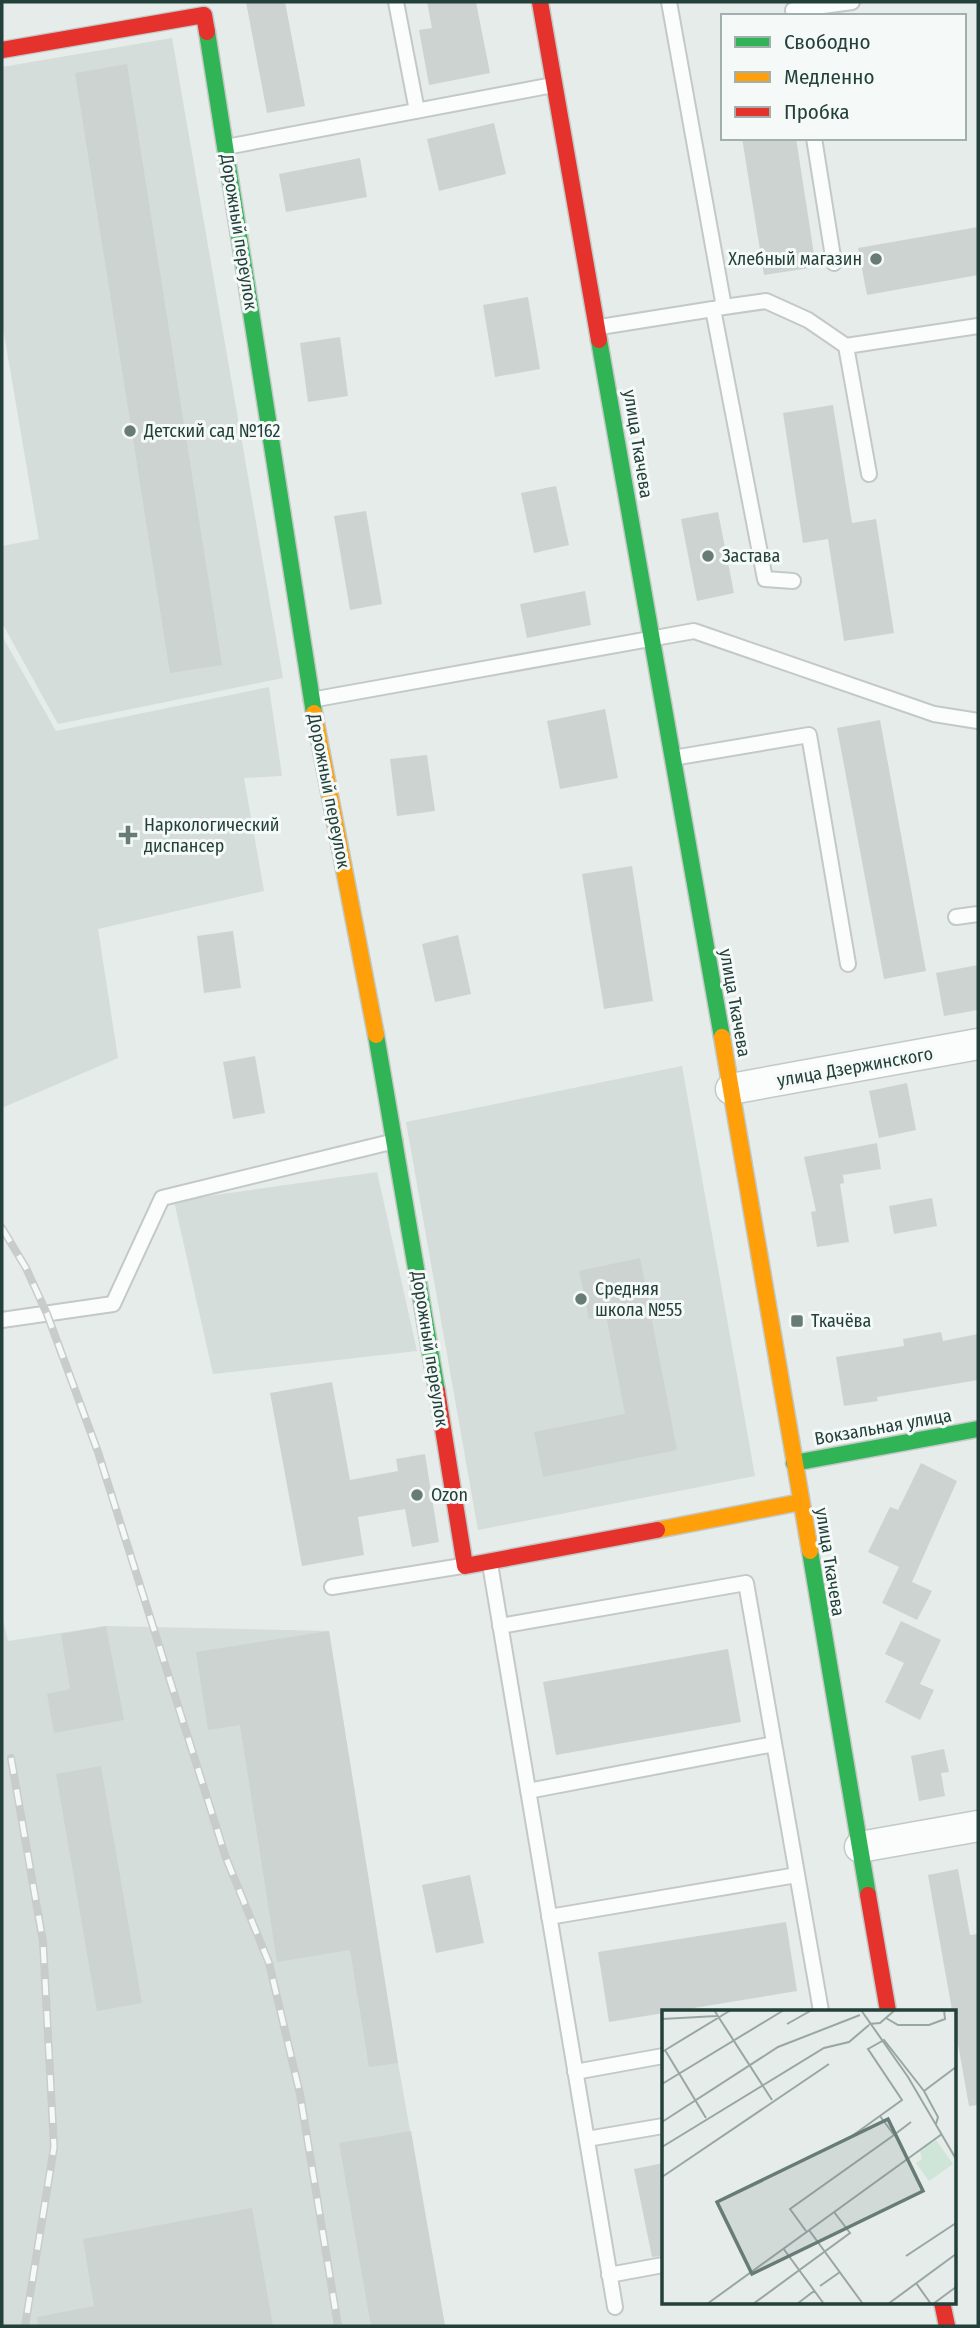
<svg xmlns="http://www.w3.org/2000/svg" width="980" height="2328" font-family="'Fira Sans Condensed',sans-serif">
	<rect width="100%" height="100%" fill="#e6ece9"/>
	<!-- built -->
	<path fill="#d4ddd9" d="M 172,38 L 283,678 L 58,724 L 2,623 L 2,546 L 39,539 L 2,322 L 2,67 Z
		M 2,636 L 56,731 L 269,687 L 282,776 L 244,778 L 264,891 L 98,929 L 118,1058 L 2,1108 Z
		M 682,1066 L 755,1476 L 478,1530 L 406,1122 Z
		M 377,1172 L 417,1351 L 213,1374 L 174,1201 Z
		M 2,1616 L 8,1641 L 106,1626 L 329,1631 L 398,2063 L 445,2326 L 2,2326 Z"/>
	<!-- building -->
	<path fill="#cdd3d1" d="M 246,2 L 285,2 L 305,106 L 267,113 Z
		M 427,2 L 476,2 L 490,73 L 429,85 L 419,30 L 432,28 Z
		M 127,64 L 222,665 L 170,673 L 75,73 Z
		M 494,123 L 506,174 L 439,191 L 427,139 Z
		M 742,138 L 796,138 L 816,267 L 764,275 Z
		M 360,158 L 367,197 L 286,212 L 279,174 Z
		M 978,227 L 978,275 L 867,295 L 858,248 Z
		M 528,297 L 540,369 L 495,377 L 483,305 Z
		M 340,337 L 348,396 L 308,402 L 300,343 Z
		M 833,405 L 852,523 L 876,519 L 894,633 L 844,641 L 828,539 L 803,543 L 783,413 Z
		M 556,486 L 569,545 L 534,553 L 521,493 Z
		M 366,511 L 382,604 L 350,610 L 334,516 Z
		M 718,512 L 734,593 L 697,601 L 681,519 Z
		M 585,591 L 591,625 L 527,638 L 520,604 Z
		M 605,709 L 618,778 L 560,789 L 547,721 Z
		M 880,720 L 926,971 L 884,979 L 837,728 Z
		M 427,755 L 435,811 L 397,816 L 390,759 Z
		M 632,866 L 653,1001 L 604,1009 L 582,874 Z
		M 233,931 L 241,988 L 204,993 L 197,936 Z
		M 458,935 L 471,994 L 435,1002 L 422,944 Z
		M 978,965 L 978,1010 L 944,1016 L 936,973 Z
		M 255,1056 L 265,1113 L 233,1119 L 223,1062 Z
		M 907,1083 L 916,1130 L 879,1138 L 869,1091 Z
		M 877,1143 L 881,1169 L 843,1175 L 844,1183 L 840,1184 L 849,1242 L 817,1247 L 811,1212 L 816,1211 L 804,1157 Z
		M 932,1198 L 937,1226 L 894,1234 L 889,1206 Z
		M 640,1258 L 677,1450 L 543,1477 L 534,1432 L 625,1414 L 606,1315 L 589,1319 L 579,1271 Z
		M 941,1332 L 943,1341 L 978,1334 L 978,1380 L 877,1397 L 878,1401 L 844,1406 L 836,1357 L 904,1346 L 903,1339 Z
		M 332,1382 L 350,1480 L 398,1471 L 396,1459 L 425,1454 L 439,1542 L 412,1547 L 405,1509 L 358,1517 L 364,1555 L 302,1566 L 270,1393 Z
		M 921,1463 L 957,1481 L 912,1582 L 932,1591 L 917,1620 L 882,1603 L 899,1567 L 868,1552 L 890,1507 L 898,1510 Z
		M 901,1621 L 941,1640 L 920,1684 L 934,1690 L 920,1720 L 885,1702 L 904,1663 L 885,1654 Z
		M 106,1626 L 124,1720 L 54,1733 L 47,1694 L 70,1689 L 61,1634 Z
		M 329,1631 L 398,2063 L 369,2067 L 350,1950 L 277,1962 L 240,1725 L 208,1730 L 196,1652 Z
		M 728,1649 L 741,1722 L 556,1755 L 543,1682 Z
		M 944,1749 L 949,1772 L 941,1773 L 945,1796 L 919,1801 L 911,1756 Z
		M 101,1766 L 142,2003 L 97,2011 L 56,1774 Z
		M 958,1869 L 970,1935 L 978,1934 L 978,2105 L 969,2106 L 928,1875 Z
		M 470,1875 L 484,1943 L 436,1953 L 422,1885 Z
		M 786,1922 L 797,1991 L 609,2022 L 598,1952 Z
		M 411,2131 L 445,2326 L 371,2326 L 339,2143 Z
		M 663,2163 L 663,2256 L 652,2257 L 634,2169 Z
		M 252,2208 L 273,2326 L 38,2326 L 37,2317 L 94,2306 L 83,2239 Z"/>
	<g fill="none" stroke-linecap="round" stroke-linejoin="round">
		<defs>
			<path id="lane" d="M 396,2 L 417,111
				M 669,2 L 724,307
				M 794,16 L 793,10 L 852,2
				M 814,138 L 834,263
				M 226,147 L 553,85
				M 717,308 L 766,301 L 808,320 L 846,346 L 978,326
				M 600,327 L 713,309 L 765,579 L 793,581
				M 846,346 L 869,474
				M 311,700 L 694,631 L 934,714 L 978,721
				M 673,758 L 809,735 L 848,964
				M 956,917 L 978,914
				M 2,1320 L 113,1304 L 162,1198 L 395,1141
				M 490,1564 L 615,2307
				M 332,1587 L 462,1566
				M 500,1626 L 746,1583 L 821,2011
				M 528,1791 L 774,1744
				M 549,1917 L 797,1875
				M 575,2072 L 663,2056
				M 587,2139 L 663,2126
				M 609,2275 L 663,2265"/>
			<path id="street" d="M 731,1089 L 978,1044
				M 860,1847 L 978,1826"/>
			<path id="fast" d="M 207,32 L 314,713
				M 599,340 L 722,1037
				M 376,1035 L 437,1391
				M 794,1463 L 978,1429
				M 810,1551 L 868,1895"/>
			<path id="slow" d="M 314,713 L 376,1035
				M 722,1037 L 810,1551
				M 657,1530 L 801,1502"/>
			<path id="jam" d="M 540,2 L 599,340
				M 2,50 L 204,15 L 207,32
				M 437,1391 L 465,1566 L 657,1530
				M 868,1895 L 888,2011
				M 942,2302 L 947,2326"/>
		</defs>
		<!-- lane casing -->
		<use href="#lane" stroke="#c3c9c6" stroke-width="18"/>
		<!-- street casing -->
		<use href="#street" stroke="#c3c9c6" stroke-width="33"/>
		<!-- fast casing -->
		<use href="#fast" stroke="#c2c9c7" stroke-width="19"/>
		<!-- slow casing -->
		<use href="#slow" stroke="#c2c9c7" stroke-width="19"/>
		<!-- jam casing -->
		<use href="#jam" stroke="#c2c9c7" stroke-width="19"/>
		<!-- lane -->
		<use href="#lane" stroke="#fbfcfc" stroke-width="14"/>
		<!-- street -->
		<use href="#street" stroke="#fbfcfc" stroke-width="30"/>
		<!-- fast -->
		<use href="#fast" stroke="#30b455" stroke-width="16"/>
		<!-- slow -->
		<use href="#slow" stroke="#ff9f0a" stroke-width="16"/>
		<!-- jam -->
		<use href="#jam" stroke="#e5322d" stroke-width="16"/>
		<defs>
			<path id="rail" d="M 2,1228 L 26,1268 L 47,1314 L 98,1452 L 226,1858 L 269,1963 L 300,2094 L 338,2326
				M 11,1758 L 43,1942 L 54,2147 L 25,2326"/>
		</defs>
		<!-- rail casing -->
		<use href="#rail" stroke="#c8cccb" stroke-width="8"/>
		<!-- rail -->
		<use href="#rail" stroke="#f5faf8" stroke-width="5" stroke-dasharray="16" stroke-linecap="butt"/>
	</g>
	<!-- markers -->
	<g fill="#677c77" stroke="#f5faf8" stroke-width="2.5">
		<circle cx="876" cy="259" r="7"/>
		<circle cx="130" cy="431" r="7"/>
		<circle cx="708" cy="556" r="7"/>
		<path d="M124.5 824.5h7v7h7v7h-7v7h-7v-7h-7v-7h7z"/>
		<circle cx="581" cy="1299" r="7"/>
		<rect x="790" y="1314" width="14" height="14" rx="3.5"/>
		<circle cx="417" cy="1495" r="7"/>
	</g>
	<g text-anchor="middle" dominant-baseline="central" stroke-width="6" stroke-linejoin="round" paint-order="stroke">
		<!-- street labels -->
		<g font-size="18" fill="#23403a" stroke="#f5faf8">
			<text transform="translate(239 232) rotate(81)">Дорожный переулок</text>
			<text transform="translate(638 444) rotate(81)">улица Ткачева</text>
			<text transform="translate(329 791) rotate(79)">Дорожный переулок</text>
			<text transform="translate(735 1003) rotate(80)">улица Ткачева</text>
			<text transform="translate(855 1067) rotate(-10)">улица Дзержинского</text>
			<text transform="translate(430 1349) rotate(81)">Дорожный переулок</text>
			<text transform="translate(883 1427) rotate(-10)">Вокзальная улица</text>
			<text transform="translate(830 1562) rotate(81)">улица Ткачева</text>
		</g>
		<!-- poi labels -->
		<g font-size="18" fill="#23403a" stroke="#f5faf8" text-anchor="start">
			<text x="862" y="259" text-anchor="end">Хлебный магазин</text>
			<text x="144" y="431">Детский сад №162</text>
			<text x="722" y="556">Застава</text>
			<text x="144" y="825">Наркологический<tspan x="144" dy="21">диспансер</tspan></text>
			<text x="595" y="1289">Средняя<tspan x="595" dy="21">школа №55</tspan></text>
			<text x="811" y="1321">Ткачёва</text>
			<text x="431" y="1495">Ozon</text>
		</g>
	</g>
	<!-- overview -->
	<g transform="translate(662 2010)">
		<rect width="294" height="294" fill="#e6ece9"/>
		<path d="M 274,130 L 291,154 L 267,171 L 254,153 L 260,149 L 258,141 Z" fill="#cfe5d7"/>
		<path fill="none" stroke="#98a7a3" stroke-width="2" d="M 52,0 L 110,90M 199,0 L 246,67 L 294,149M 224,8 L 236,15 L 267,15 L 283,9 L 282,0M 0,9 L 55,6M 125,14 L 150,0M 207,14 L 218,13 L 233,0M 3,40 L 44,108M 0,42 L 69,0M 0,74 L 122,0M 262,81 L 294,57M 0,112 L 116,37 L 198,5M 232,125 L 249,112M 190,126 L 240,90 L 206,39 L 222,30 L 262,81 L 276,107 L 274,114M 0,137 L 162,38 L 187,32 L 207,15M 0,167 L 167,54M 147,220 L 201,294M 144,221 L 128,199 L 232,125 L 218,106M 121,238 L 162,294M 244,246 L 294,213M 254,273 L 269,294M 158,276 L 178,262M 45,294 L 280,124M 91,294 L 188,223 L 172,202M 135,294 L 152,281M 226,294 L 294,244M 271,294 L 294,277"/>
		<path fill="#677c77" fill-opacity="0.15" stroke="#677c77" stroke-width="3.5" d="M 226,109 L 261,181 L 90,264 L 55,192 Z"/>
		<rect width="294" height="294" fill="none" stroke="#23403a" stroke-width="3.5"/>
	</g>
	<!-- border -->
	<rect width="980" height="2328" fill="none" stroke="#23403a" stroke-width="7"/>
	<!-- legend -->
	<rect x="721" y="14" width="245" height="126" fill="#f5faf8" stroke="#a1b0ac" stroke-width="2"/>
	<rect x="735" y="37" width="35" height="10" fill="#30b455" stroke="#a1b0ac" stroke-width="2"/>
	<text x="784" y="49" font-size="21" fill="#23403a">Свободно</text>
	<rect x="735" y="72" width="35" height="10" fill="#ff9f0a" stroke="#a1b0ac" stroke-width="2"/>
	<text x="784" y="84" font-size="21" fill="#23403a">Медленно</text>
	<rect x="735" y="107" width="35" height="10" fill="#e5322d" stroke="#a1b0ac" stroke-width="2"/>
	<text x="784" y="119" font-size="21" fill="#23403a">Пробка</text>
</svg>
